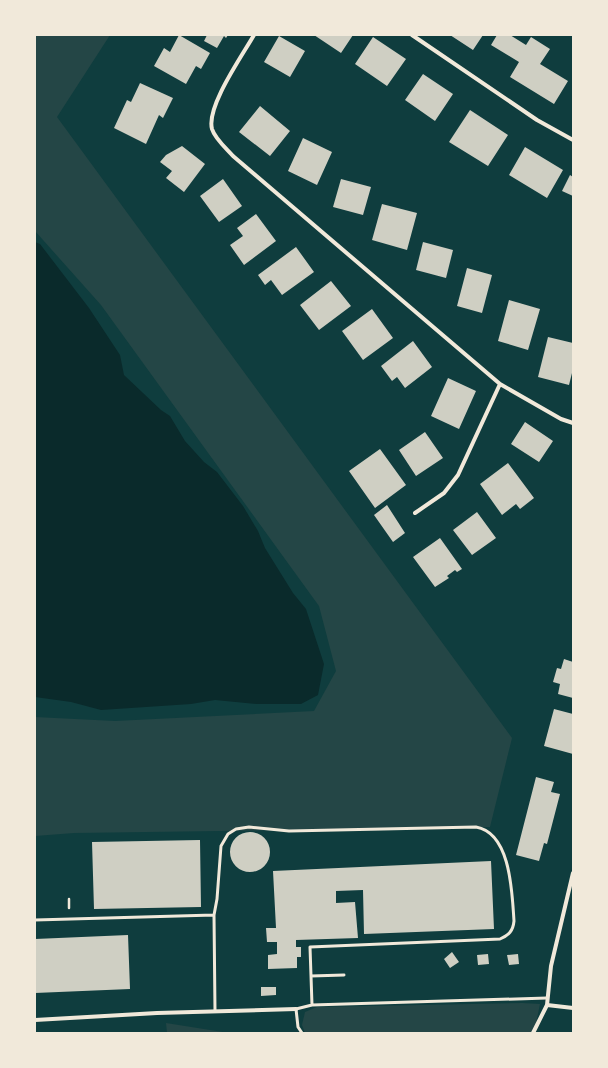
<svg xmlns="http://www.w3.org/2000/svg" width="608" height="1068" font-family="'Archivo Narrow',sans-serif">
	<rect width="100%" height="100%" fill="#0f3d3e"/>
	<!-- green -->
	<path fill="#244646" d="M 35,35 L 110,35 L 57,117 L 512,738 L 490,827 L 74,833 L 35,836 L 35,717 L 115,721 L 314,711 L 336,671 L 319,606 L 101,305 L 35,231 Z
		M 522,1003 L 540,1004 L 534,1033 L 305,1033 L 302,1025 L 305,1012 L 317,1007 Z
		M 166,1023 L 229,1033 L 167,1033 Z"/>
	<!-- water -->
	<path fill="#0a2a2b" d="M 35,242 L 40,244 L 89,308 L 120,355 L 124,375 L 161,410 L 170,416 L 185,441 L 204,462 L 217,472 L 243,506 L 258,531 L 265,548 L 293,593 L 306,609 L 324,664 L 318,695 L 301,704 L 257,704 L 215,700 L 191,704 L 101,710 L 71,702 L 35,697 Z"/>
	<!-- building -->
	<path fill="#cfcfc3" d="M 179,35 L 210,53 L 201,69 L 196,66 L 186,84 L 154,66 L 164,48 L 170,52 Z
		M 207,35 L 228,35 L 226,38 L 224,36 L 217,48 L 204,41 Z
		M 314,35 L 353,35 L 341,53 Z
		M 450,35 L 483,35 L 473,50 Z
		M 497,35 L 510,35 L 526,45 L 531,37 L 550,49 L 540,64 L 568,81 L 554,104 L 510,77 L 519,62 L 491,45 Z
		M 279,36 L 305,51 L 290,77 L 264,62 Z
		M 373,37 L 406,59 L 387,86 L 355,64 Z
		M 423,74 L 453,94 L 435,121 L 405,100 Z
		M 140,83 L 173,98 L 163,118 L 159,115 L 146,144 L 114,128 L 127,100 L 131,102 Z
		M 260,106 L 290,131 L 270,156 L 239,132 Z
		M 470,110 L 508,135 L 488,166 L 449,142 Z
		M 303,138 L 332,152 L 317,185 L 288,171 Z
		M 182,146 L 205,164 L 184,192 L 166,178 L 172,171 L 160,162 L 166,155 Z
		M 525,147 L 563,170 L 547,198 L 509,175 Z
		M 570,175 L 573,177 L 573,196 L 562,191 Z
		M 223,179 L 242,206 L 219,222 L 200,196 Z
		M 341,179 L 371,187 L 363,215 L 333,207 Z
		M 382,204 L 417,213 L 407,250 L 372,240 Z
		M 256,214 L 276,241 L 244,265 L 230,245 L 243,236 L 237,228 Z
		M 423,242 L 453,250 L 446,278 L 416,270 Z
		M 296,247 L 314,272 L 282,295 L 271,280 L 265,285 L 258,275 Z
		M 467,268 L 492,275 L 482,313 L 457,306 Z
		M 331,281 L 351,306 L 319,330 L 300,305 Z
		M 509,300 L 540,309 L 528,350 L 498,341 Z
		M 372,309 L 393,338 L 363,360 L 342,331 Z
		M 548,337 L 573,343 L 573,369 L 569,385 L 538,377 Z
		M 413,341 L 432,367 L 405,388 L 397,377 L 392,381 L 381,366 Z
		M 448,378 L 476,391 L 459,429 L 431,416 Z
		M 525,422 L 553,441 L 539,462 L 511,444 Z
		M 425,432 L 443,458 L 416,476 L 399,450 Z
		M 380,449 L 406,485 L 375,508 L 349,471 Z
		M 508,463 L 534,498 L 520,509 L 516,504 L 502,515 L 480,484 Z
		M 387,505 L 405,533 L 393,542 L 374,515 Z
		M 477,512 L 496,538 L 472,555 L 453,530 Z
		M 440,538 L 462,569 L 457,572 L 455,570 L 447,576 L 449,578 L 435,587 L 413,557 Z
		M 564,659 L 573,662 L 573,698 L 558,694 L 560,684 L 553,682 L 557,668 L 561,669 Z
		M 554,709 L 573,714 L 573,754 L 544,746 Z
		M 536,777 L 554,782 L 551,792 L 560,794 L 547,844 L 544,843 L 539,861 L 516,855 Z
		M230 852a20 20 0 1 1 40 0a20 20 0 1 1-40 0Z
		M 200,840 L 201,907 L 94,909 L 92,842 Z
		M 491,861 L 494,929 L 364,934 L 363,890 L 336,891 L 336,903 L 355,902 L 358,938 L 296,940 L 296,947 L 301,947 L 301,957 L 297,957 L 297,968 L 268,969 L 268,955 L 277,954 L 277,942 L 267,942 L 266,928 L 276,928 L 273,871 Z
		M 128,935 L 130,989 L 35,993 L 35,939 Z
		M 452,952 L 459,962 L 450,968 L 444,959 Z
		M 488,954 L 489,964 L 478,965 L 477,955 Z
		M 518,954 L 519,964 L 509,965 L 507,955 Z
		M 261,987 L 276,987 L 276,995 L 261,996 Z"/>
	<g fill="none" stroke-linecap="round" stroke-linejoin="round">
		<!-- path -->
		<path stroke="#f1e9da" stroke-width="2.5" d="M 69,899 L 69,908"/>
		<!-- service -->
		<path stroke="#f1e9da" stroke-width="3" d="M 214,915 L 217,899 L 221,846 L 228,834 L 236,829 L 249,827 L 289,831 L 476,827 C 511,833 512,893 514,921 C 513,931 509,935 500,939 L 310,947 L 311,976
			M 35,920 L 214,915 L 215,1011
			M 312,1005 L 311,976 L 344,975
			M 302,1033 L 298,1027 L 296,1009 L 312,1005 L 547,998"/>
		<!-- minor -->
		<path stroke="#f1e9da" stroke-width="4" d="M 254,35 C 242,56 206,107 212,129 C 215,139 227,149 233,156 L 500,384 L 561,419 L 573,423
			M 412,35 L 537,120 L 573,140
			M 415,513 L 444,493 L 458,475 L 500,384
			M 547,1005 L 573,1008
			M 35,1020 L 157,1013 L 296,1009
			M 533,1033 L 547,1005 L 551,966 L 573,873"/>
	</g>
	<!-- border -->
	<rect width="608" height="1068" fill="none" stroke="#f1e9da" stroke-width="72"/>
</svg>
